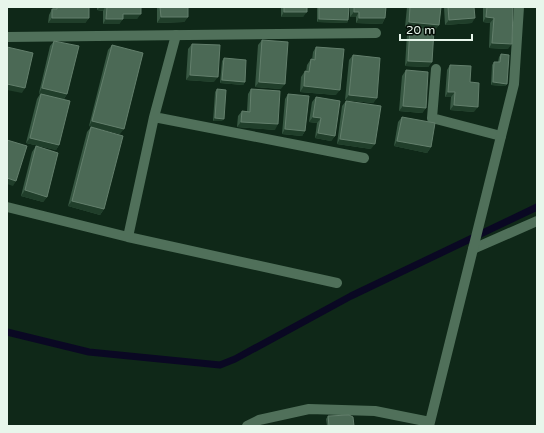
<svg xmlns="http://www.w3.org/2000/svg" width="544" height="433" font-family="'Varela Round',sans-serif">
	<rect width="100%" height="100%" fill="#0f2818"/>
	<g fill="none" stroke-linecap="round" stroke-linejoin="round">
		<!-- stream -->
		<path stroke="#0a0823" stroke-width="7" d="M 7,332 L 89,352 L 220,365 L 235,359 L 351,296 L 537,207"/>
		<!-- lane -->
		<path stroke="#50705a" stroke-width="10" d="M 436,69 L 432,118 L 501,136
			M 154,117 L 364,158
			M 7,207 L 128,237 L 337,283
			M 128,237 L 154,117 L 176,35
			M 473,249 L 537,221"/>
		<!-- street -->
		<path stroke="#50705a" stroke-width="10" d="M 7,37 L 376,33
			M 247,426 L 259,420 L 309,409 L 375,411 L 430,422
			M 429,426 L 514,84 L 519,7"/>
	</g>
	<!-- wall -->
	<path fill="#385843" d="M 53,7 L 89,7 L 89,18 L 85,23 L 48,23 L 49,15 L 52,9 L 53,9 Z
		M 97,7 L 141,7 L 137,19 L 123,19 L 119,24 L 103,24 L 103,11 L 97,10 Z
		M 157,7 L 188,7 L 188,17 L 184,22 L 157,23 Z
		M 281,7 L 307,7 L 303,17 L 281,17 Z
		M 317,7 L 349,7 L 348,20 L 347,23 L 317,22 Z
		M 350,7 L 388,7 L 386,8 L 385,18 L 382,24 L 356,23 L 356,17 L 350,17 Z
		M 407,7 L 441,7 L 439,25 L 435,30 L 433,30 L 432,62 L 428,67 L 405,66 L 407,34 L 410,28 L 424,29 L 405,27 Z
		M 444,7 L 474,7 L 472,23 L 445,25 Z
		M 483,7 L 513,7 L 508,49 L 489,48 L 490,23 L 483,22 Z
		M 262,40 L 281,89 L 255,87 L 258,45 Z
		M 54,41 L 67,94 L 64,99 L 59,145 L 56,150 L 26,143 L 37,99 L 40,94 L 39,93 L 50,46 Z
		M 192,44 L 214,82 L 186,80 L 188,49 Z
		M 112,45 L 120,134 L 89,126 L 108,50 Z
		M 316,47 L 336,95 L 300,92 L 301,77 L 305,71 L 306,72 L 307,65 L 311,59 L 312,60 L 313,52 Z
		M 501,54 L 507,84 L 505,86 L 491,85 L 492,65 L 494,62 L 498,62 L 499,57 Z
		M 353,55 L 377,98 L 373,103 L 345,100 L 349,60 Z
		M 224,58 L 245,82 L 243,85 L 220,83 L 222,61 Z
		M 450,65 L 470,82 L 474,112 L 450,110 L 451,97 L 445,97 L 447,70 Z
		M 406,70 L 426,108 L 422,113 L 399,111 L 402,76 Z
		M 217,89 L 222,121 L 213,121 L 215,92 Z
		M 251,89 L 275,130 L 237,127 L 238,116 L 242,111 L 247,111 L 248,94 Z
		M 288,94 L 305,131 L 302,136 L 282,134 L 285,99 Z
		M 316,97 L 335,136 L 331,141 L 315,138 L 317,123 L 309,122 L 312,102 Z
		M 346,101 L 371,149 L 337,144 L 342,106 Z
		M 402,117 L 431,147 L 427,153 L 394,146 L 398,122 Z
		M 91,127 L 104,209 L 100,215 L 68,206 L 87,132 Z
		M 36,146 L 47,197 L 43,202 L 21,196 L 32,152 Z
		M 328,416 L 354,426 L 327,426 L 326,419 Z"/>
	<!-- shaded-wall -->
	<path fill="#203e2a" d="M 100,7 L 105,7 L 103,11 L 97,10 Z
		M 284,12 L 307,12 L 303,17 L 281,17 Z
		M 354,12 L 359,12 L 356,17 L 350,17 Z
		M 123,14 L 141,14 L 137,19 L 121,19 L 123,19 L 119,24 L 103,24 L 106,19 Z
		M 161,17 L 188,17 L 184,22 L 157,23 Z
		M 486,17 L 494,18 L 490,23 L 483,22 Z
		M 52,18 L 89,18 L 85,23 L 48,23 Z
		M 359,18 L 385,18 L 382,24 L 356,23 Z
		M 475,18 L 472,23 L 445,25 L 449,20 Z
		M 319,19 L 348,20 L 347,23 L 317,22 Z
		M 409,22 L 439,25 L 435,30 L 405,27 Z
		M 492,43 L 512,44 L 508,49 L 489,48 Z
		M 408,61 L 432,62 L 428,67 L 405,66 Z
		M 190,75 L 218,77 L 214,82 L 186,80 Z
		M 222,80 L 245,82 L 243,85 L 220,83 Z
		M 259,82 L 285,84 L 281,89 L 255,87 Z
		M 493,82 L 507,84 L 505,86 L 491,85 Z
		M 7,84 L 25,88 L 22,93 L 7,90 Z
		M 304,86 L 340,90 L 336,95 L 300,92 Z
		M 42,88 L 67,94 L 63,100 L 39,93 Z
		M 448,92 L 455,92 L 451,97 L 445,97 Z
		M 349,95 L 377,98 L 373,103 L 345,100 Z
		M 454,105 L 478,107 L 474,112 L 450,110 Z
		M 403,106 L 426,108 L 422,113 L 399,111 Z
		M 313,117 L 321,118 L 317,123 L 309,122 Z
		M 215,118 L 224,119 L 222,121 L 213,121 Z
		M 92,121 L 124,129 L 120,134 L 89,126 Z
		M 241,122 L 278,124 L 275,130 L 237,127 Z
		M 285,129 L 305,131 L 302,136 L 282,134 Z
		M 318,133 L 335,136 L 331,141 L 315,138 Z
		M 30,138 L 59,145 L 56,150 L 26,143 Z
		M 340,139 L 375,144 L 371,149 L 337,144 Z
		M 397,141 L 431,147 L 427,153 L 394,146 Z
		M 7,178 L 16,181 L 13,186 L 7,184 Z
		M 25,190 L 47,197 L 43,202 L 21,196 Z
		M 72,201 L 104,209 L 100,215 L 68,206 Z"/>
	<!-- building -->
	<path fill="#4b6955" stroke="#637f6c" d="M 57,7 L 89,7 L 89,18 L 52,18 L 52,9 L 57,9 Z
		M 107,7 L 141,7 L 141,14 L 123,14 L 123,19 L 106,19 Z
		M 160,7 L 188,7 L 188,17 L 161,17 Z
		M 284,7 L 307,7 L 307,12 L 284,12 Z
		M 319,7 L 349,7 L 348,20 L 319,19 Z
		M 354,7 L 386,7 L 385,18 L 359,18 L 359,12 L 354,12 Z
		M 410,7 L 441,7 L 439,25 L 409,22 Z
		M 448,7 L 474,7 L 475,18 L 449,20 Z
		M 487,7 L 513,7 L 512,44 L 492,43 L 494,18 L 486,17 Z
		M 410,28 L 434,30 L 432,62 L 408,61 Z
		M 262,40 L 288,42 L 285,84 L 259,82 Z
		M 54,41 L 79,46 L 67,94 L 42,88 Z
		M 192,44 L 220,45 L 218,77 L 190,75 Z
		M 112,45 L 143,53 L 124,129 L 92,121 Z
		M 7,47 L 33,53 L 25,88 L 7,84 Z
		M 316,47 L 344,49 L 340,90 L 304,86 L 305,71 L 309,72 L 311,59 L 315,60 Z
		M 501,54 L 509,55 L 507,84 L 493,82 L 494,62 L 500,62 Z
		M 353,55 L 380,58 L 377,98 L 349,95 Z
		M 224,58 L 246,60 L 245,82 L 222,80 Z
		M 450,65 L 471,66 L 470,82 L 479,83 L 478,107 L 454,105 L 455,92 L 448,92 Z
		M 406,70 L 428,72 L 426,108 L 403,106 Z
		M 217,89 L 226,90 L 224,119 L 215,118 Z
		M 251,89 L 280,91 L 278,124 L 241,122 L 242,111 L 250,112 Z
		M 41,94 L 70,101 L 59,145 L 30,138 Z
		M 288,94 L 309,96 L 305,131 L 285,129 Z
		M 316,97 L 340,101 L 335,136 L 318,133 L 321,118 L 313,117 Z
		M 346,101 L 381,106 L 375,144 L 340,139 Z
		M 402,117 L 435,123 L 431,147 L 397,141 Z
		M 91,127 L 123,136 L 104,209 L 72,201 Z
		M 7,140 L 27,146 L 16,181 L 7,178 Z
		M 36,146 L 58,153 L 47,197 L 25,190 Z
		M 349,415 L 353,417 L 354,426 L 329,426 L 328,416 Z"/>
	<!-- border -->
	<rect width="544" height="433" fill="none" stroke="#e7f6eb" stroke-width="16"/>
	<!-- scale -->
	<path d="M400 34v6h72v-6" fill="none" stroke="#e7f6eb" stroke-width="2"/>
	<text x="406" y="34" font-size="12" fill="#e7f6eb" stroke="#050e07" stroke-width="3" paint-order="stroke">20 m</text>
</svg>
